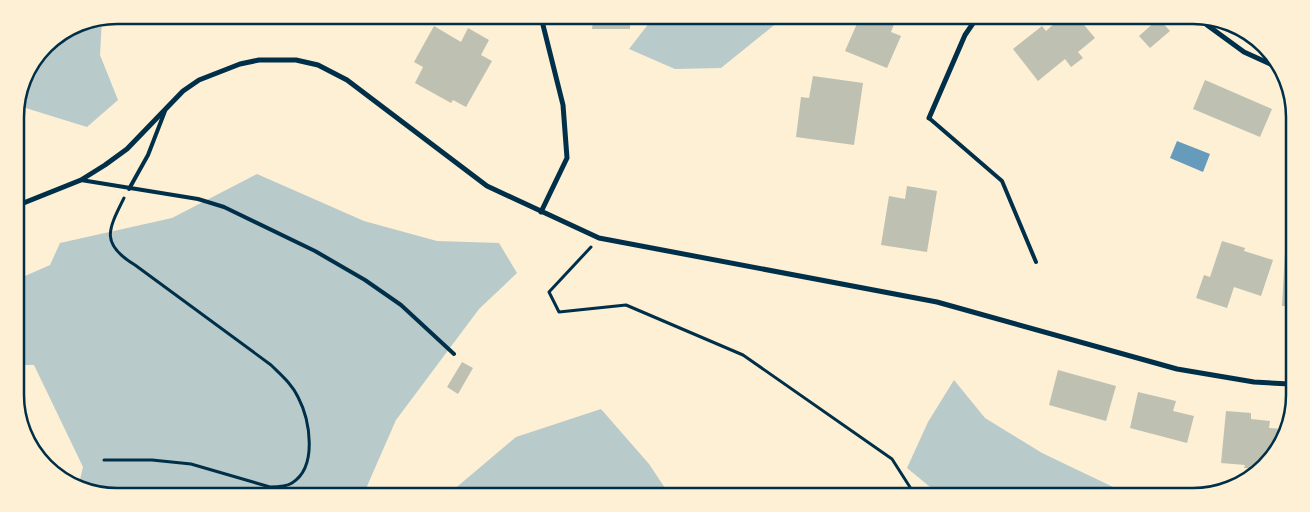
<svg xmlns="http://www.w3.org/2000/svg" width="1310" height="512" font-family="'Alegreya Sans',sans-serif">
	<rect width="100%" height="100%" fill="#fdf0d5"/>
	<!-- green -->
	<path fill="#b9caca" d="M 102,18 L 100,55 L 118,100 L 87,127 L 16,105 L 25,72 L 49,40 L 78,23 Z
		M 653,18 L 783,18 L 721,68 L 675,69 L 629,49 Z
		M 257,174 L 364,221 L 437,241 L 499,243 L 517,273 L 479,309 L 396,420 L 364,493 L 84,492 L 78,488 L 83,467 L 34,365 L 17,365 L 16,280 L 50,265 L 60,243 L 172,218 Z
		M 954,380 L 985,418 L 1042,453 L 1132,496 L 941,496 L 907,468 L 928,422 Z
		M 601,409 L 649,464 L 669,494 L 453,493 L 458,486 L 516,437 Z"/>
	<!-- water -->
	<path fill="#669bbc" d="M 1177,141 L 1210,154 L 1203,172 L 1170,158 Z"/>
	<!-- building -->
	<path fill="#bec0b2" d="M 582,17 L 630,18 L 630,29 L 592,29 L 593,20 L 582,19 Z
		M 859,19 L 896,19 L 891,32 L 901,36 L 887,68 L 845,51 Z
		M 1068,20 L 1080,20 L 1095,38 L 1078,52 L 1083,58 L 1071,67 L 1065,59 L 1038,81 L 1013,49 L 1042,26 L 1046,31 L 1057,21 L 1061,25 Z
		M 1157,20 L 1160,20 L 1170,31 L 1150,48 L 1139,36 Z
		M 434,26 L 461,42 L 468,28 L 489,40 L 481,55 L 492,61 L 466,107 L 453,100 L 451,103 L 415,83 L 423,67 L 414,62 Z
		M 813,76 L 863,83 L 854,145 L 796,137 L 801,97 L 809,98 Z
		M 1205,80 L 1272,109 L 1260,137 L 1193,109 Z
		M 907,186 L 937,191 L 927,252 L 881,245 L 889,196 L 905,199 Z
		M 1222,241 L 1245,248 L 1244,251 L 1273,260 L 1261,296 L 1234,287 L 1227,308 L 1196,298 L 1204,275 L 1210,277 Z
		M 1285,252 L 1292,253 L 1291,306 L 1282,306 Z
		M 462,362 L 473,368 L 458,394 L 447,387 Z
		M 1058,370 L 1116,386 L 1106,421 L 1049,405 Z
		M 1138,392 L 1176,401 L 1173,411 L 1194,416 L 1187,443 L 1130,428 Z
		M 1226,411 L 1251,413 L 1251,419 L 1270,421 L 1269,428 L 1282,429 L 1281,440 L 1260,469 L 1244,468 L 1245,465 L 1221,463 Z"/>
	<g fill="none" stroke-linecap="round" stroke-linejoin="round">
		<!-- path -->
		<path stroke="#003049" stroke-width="3" d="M 591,247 L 549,292 L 559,312 L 626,305 L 743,355 L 892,459 L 915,495
			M 104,460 L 152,460 L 191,464 L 270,487 C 277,487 286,487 292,483 C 318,467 310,420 298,397 C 292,384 281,375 271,365 L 135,265 C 100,244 108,230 124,198"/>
		<!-- service -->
		<path stroke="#003049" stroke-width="4" d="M 929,118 L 1002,181 L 1036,262
			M 81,180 L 198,199 L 224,207 L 315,251 L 365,280 L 401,305 L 454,354
			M 129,189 L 148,155 L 165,111"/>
		<!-- minor -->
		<path stroke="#003049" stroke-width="5" d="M 541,17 L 563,105 L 567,158 L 541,212
			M 1203,20 L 1207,25 L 1244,52 L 1279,68
			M 929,118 L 965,35 L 976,19
			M 16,206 L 81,180 L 105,165 L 127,149 L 183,91 L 199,80 L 240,64 L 259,60 L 296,60 L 318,65 L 347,80 L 487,186 L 599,238 L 937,302 L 1177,369 L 1254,382 L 1290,384"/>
	</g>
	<!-- crop -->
	<path d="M0 0H1310V512H0ZM117 24H1193A93 93 0 0 1 1286 117V395A93 93 0 0 1 1193 488H117A93 93 0 0 1 24 395V117A93 93 0 0 1 117 24Z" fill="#fdf0d5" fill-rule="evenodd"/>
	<path fill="none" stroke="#003049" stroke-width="2.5" d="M117 24H1193A93 93 0 0 1 1286 117V395A93 93 0 0 1 1193 488H117A93 93 0 0 1 24 395V117A93 93 0 0 1 117 24Z"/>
</svg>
